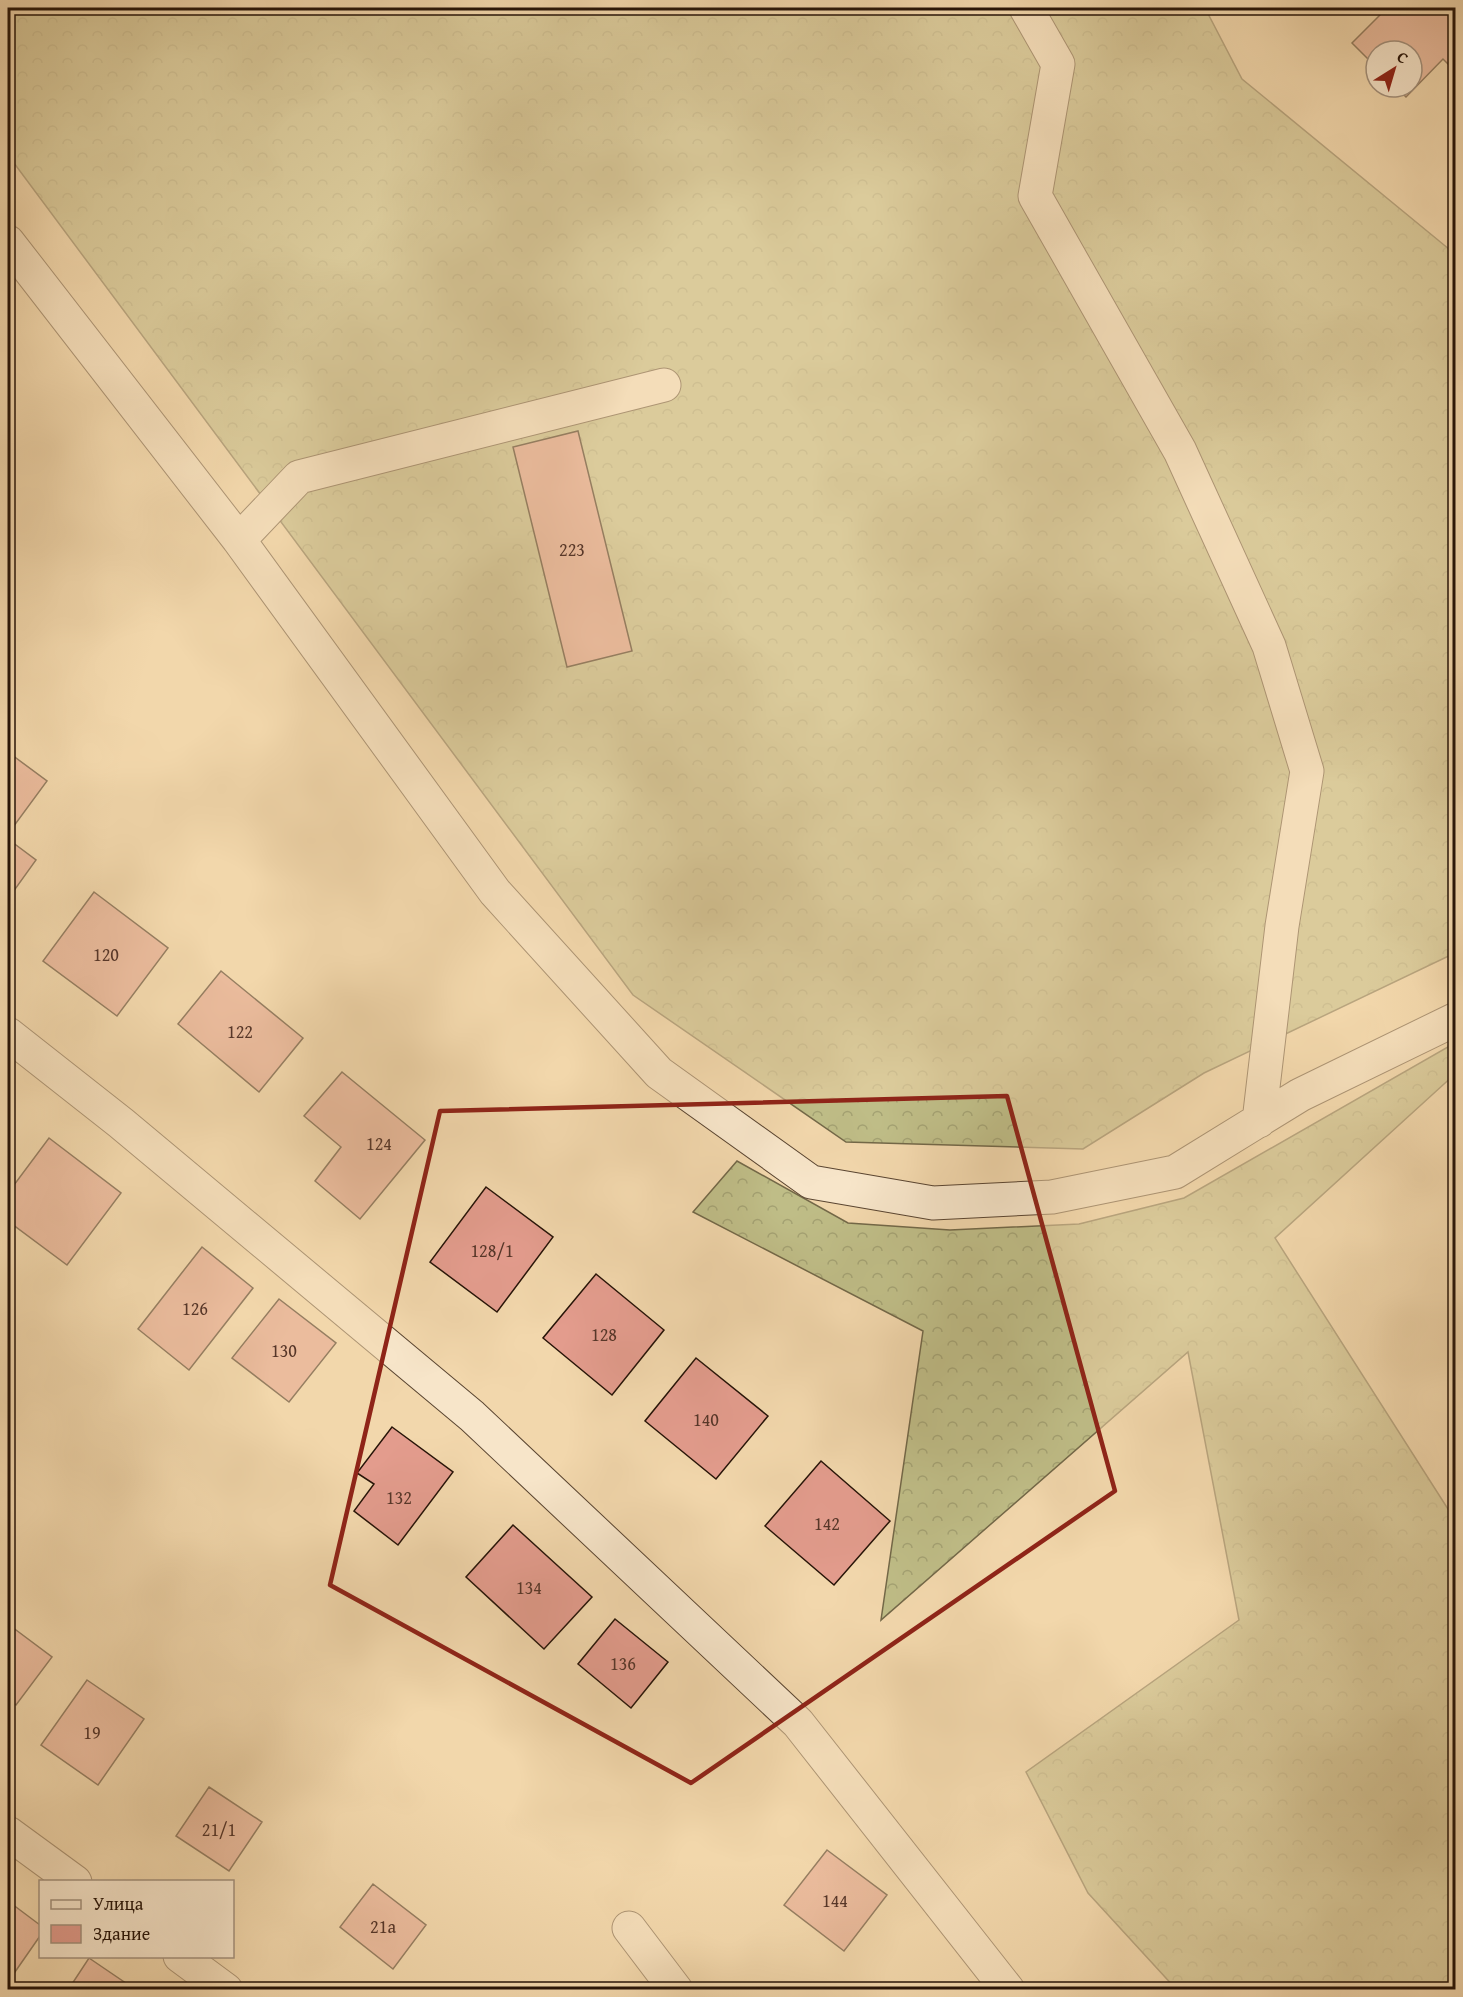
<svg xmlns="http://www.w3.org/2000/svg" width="1463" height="1997" font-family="'Gentium Book Plus',serif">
	<defs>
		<pattern id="forest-crowns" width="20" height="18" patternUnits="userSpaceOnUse" patternTransform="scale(1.5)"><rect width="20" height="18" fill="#bfbd87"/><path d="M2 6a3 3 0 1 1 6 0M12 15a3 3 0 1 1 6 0" fill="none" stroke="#a4a273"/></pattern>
	</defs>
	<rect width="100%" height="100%" fill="#f2d7ac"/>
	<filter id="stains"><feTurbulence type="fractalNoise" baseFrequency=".00333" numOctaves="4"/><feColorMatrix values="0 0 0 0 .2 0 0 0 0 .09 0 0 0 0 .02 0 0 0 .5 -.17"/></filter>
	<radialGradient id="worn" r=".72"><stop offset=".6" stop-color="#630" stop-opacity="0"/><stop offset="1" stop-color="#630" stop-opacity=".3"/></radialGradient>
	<!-- forest -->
	<path fill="url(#forest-crowns)" stroke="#736848" stroke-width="1.5" d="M 8,8 L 1205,8 L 1242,79 L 1455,254 L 1455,953 L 1204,1073 L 1083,1149 L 846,1142 L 633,995 L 8,155 Z
		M 1455,1025 L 1455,1074 L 1275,1238 L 1455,1520 L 1455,1989 L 1176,1989 L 1088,1893 L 1026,1772 L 1239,1620 L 1188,1352 L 881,1620 L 923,1331 L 693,1212 L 737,1161 L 848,1223 L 950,1230 L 1079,1224 L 1184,1198 L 1448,1047 Z"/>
	<!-- building -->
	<path fill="#e39c8d" stroke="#271408" stroke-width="1.5" d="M 1387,8 L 1445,8 L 1456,18 L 1456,72 L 1443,59 L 1406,97 L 1396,87 L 1412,87 L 1412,51 L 1376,51 L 1376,67 L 1352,43 Z
		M 578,431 L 632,651 L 567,667 L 513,447 Z
		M 8,752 L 47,781 L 8,834 Z
		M 8,839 L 36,860 L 8,899 Z
		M 94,892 L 168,948 L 117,1016 L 43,961 Z
		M 221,971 L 303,1038 L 259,1092 L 178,1024 Z
		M 342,1072 L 425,1140 L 360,1219 L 315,1181 L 341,1147 L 304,1116 Z
		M 49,1138 L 121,1193 L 67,1265 L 8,1221 L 8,1193 Z
		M 486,1187 L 553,1237 L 497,1312 L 430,1262 Z
		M 202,1247 L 253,1288 L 189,1370 L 138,1329 Z
		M 596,1274 L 664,1330 L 612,1395 L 543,1338 Z
		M 279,1299 L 336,1343 L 289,1402 L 232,1358 Z
		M 696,1358 L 768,1416 L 716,1479 L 645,1421 Z
		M 392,1427 L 453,1472 L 398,1545 L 354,1511 L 374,1484 L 357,1473 Z
		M 821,1461 L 890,1521 L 834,1585 L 765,1526 Z
		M 513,1525 L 592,1597 L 544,1649 L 466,1577 Z
		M 615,1619 L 668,1662 L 631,1708 L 578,1664 Z
		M 8,1624 L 52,1657 L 16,1705 L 8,1699 Z
		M 87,1680 L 144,1719 L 98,1785 L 41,1745 Z
		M 209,1787 L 262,1822 L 229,1871 L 176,1836 Z
		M 827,1850 L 887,1895 L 844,1951 L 784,1905 Z
		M 373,1884 L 426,1925 L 393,1969 L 340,1927 Z
		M 8,1901 L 40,1925 L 40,1936 L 8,1982 Z
		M 89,1958 L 136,1990 L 68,1990 Z"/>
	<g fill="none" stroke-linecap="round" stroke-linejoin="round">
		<defs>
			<path id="minor" d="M 1026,8 L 1058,64 L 1035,196 L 1180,451 L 1269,646 L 1307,771 L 1282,926 L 1259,1121
				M 8,242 L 239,540 L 495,892 L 659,1073 L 811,1182 L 933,1203 L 1052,1197 L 1175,1172 L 1300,1095 L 1456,1019
				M 239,540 L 299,477 L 664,385
				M 8,1034 L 121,1123 L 472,1416 L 798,1723 L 1008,1990
				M 8,1833 L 75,1882
				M 629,1928 L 676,1990
				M 180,1956 L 226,1990"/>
		</defs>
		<!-- minor casing -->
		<use href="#minor" stroke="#5a4531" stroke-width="35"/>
		<!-- minor -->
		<use href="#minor" stroke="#f7e5c9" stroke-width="33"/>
	</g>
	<!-- marked area -->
	<path d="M0 0H1463V1997H0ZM 1007,1096 L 1115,1491 L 691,1783 L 330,1585 L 440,1111 Z" fill="#f2d7ac" fill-opacity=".55" fill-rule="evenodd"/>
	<path fill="none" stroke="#8f2418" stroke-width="4.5" stroke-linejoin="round" d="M 1007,1096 L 1115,1491 L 691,1783 L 330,1585 L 440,1111 Z"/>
	<g text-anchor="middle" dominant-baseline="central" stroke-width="4.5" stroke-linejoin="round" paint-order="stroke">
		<!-- number labels -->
		<g font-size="18" fill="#563629">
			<text x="572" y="549">223</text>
			<text x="106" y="954">120</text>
			<text x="240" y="1031">122</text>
			<text x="379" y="1143">124</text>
			<text x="492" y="1250">128/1</text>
			<text x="195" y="1308">126</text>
			<text x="604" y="1334">128</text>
			<text x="284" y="1350">130</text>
			<text x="706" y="1419">140</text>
			<text x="399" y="1497">132</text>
			<text x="827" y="1523">142</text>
			<text x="529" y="1587">134</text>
			<text x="623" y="1663">136</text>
			<text x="92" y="1732">19</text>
			<text x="219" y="1829">21/1</text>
			<text x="835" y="1900">144</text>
			<text x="383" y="1926">21а</text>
		</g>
	</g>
	<!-- margin -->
	<rect width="1463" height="1997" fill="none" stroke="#f2d7ac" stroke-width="30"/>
	<rect x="9" y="9" width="1445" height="1979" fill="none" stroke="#271408" stroke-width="3"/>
	<rect x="15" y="15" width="1433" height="1967" fill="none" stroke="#271408" stroke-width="1.5"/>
	<!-- legend -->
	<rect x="39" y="1880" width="195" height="78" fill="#f7e5c9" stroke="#a4917c" stroke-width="1.5"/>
	<rect x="51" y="1900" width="30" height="9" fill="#f7e5c9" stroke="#a4917c" stroke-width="1.5"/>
	<text x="93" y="1910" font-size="18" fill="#271408">Улица</text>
	<rect x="51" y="1925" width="30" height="18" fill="#e39c8d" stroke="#a4917c" stroke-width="1.5"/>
	<text x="93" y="1940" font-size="18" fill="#271408">Здание</text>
	<!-- north arrow -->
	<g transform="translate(1394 69) rotate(37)"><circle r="28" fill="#f7e5c9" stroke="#a4917c" stroke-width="1.5"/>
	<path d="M0-4.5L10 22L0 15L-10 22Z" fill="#8f2418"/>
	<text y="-9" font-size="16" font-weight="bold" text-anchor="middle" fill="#271408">С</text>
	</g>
	<rect width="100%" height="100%" filter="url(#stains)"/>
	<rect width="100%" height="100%" fill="url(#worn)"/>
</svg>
